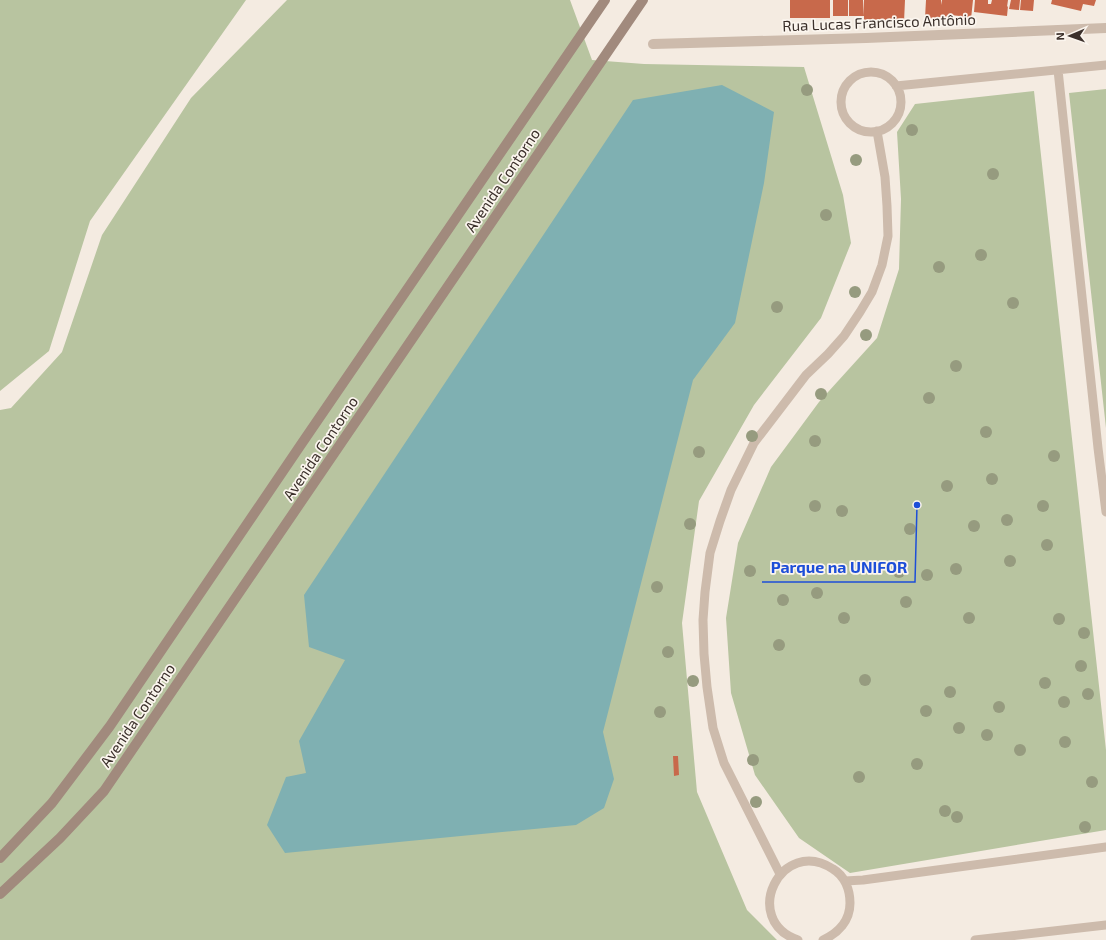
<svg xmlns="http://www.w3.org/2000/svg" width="1106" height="940" font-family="'Exo 2',sans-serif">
	<rect width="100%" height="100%" fill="#f4ebe1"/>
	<!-- green -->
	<path fill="#b8c4a0" d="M 0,0 L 246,0 L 90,221 L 49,351 L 0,391 Z
		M 287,0 L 570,0 L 592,60 L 644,64 L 804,67 L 843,195 L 851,243 L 821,318 L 754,405 L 699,501 L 682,623 L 697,792 L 747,910 L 777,940 L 0,940 L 0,410 L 11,408 L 62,352 L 102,235 L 191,98 Z
		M 1106,89 L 1106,428 L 1069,93 Z
		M 1034,91 L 1106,750 L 1106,830 L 850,873 L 799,838 L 755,775 L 731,693 L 726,618 L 738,543 L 771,467 L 819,402 L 877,338 L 899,269 L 901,199 L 897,132 L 915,104 Z"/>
	<!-- water -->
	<path fill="#7fb0b2" d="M 722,85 L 774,112 L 764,183 L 735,323 L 693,380 L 603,732 L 614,779 L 604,808 L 576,825 L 285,853 L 267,825 L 286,777 L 306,773 L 299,741 L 345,660 L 309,647 L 304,595 L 633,100 Z"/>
	<!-- building -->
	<path fill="#c8694b" d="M 790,0 L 830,0 L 830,18 L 790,18 Z
		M 833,0 L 848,0 L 848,16 L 833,16 Z
		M 849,0 L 863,0 L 864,16 L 849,16 Z
		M 864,0 L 905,0 L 904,22 L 882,22 L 882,23 L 876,22 L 877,20 L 864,20 Z
		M 926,0 L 941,0 L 941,5 L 942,0 L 973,0 L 971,19 L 959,18 L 960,16 L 950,15 L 949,17 L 940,17 L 940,19 L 925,18 Z
		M 975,0 L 988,0 L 988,4 L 991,4 L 992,0 L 1008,0 L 1007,7 L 1008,6 L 1007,16 L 974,12 Z
		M 1011,0 L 1020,0 L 1019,10 L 1009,9 Z
		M 1021,0 L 1034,0 L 1033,11 L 1020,10 Z
		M 1052,0 L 1096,0 L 1094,6 L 1083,4 L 1081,11 L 1051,4 Z
		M 673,756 L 678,756 L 679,775 L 674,776 Z"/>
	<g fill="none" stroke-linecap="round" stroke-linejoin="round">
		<!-- lane -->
		<path stroke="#cdbbac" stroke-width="9" d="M 1058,70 L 1098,448 L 1106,512
			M841 102a30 30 0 1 1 60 0a30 30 0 1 1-60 0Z
			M 896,86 L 1106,65
			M 780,874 L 724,763 L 713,728 L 707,687 L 704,654 L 703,620 L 705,592 L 710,553 L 720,521 L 731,490 L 754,443 L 806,375 L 828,354 L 844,336 L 860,312 L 872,292 L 882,265 L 888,236 L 887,206 L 885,177 L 877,131
			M 845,881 L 863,880 L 1106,847
			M 798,940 C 740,920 781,835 833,869 C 845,876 850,890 850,903 C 850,921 838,933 823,940
			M 975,940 L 1106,925"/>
		<!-- street -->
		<path stroke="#cdbbac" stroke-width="10" d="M 653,44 L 866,38 L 1106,28"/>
		<!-- secondary -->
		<path stroke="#a18a7d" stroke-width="10" d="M 0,858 L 52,803 L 110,726 L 300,446 L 605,0
			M 0,894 L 60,838 L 104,791 L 643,0"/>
	</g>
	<!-- trees -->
	<g fill="#969b7f">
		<circle cx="807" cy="90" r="6"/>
		<circle cx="912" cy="130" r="6"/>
		<circle cx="856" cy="160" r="6"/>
		<circle cx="993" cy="174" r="6"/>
		<circle cx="826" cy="215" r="6"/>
		<circle cx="981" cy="255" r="6"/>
		<circle cx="939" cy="267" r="6"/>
		<circle cx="855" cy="292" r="6"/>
		<circle cx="1013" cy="303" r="6"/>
		<circle cx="777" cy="307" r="6"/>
		<circle cx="866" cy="335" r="6"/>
		<circle cx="956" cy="366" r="6"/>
		<circle cx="821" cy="394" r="6"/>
		<circle cx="929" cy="398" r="6"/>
		<circle cx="986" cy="432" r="6"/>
		<circle cx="752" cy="436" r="6"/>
		<circle cx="815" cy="441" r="6"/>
		<circle cx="699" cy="452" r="6"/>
		<circle cx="1054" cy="456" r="6"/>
		<circle cx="992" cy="479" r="6"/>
		<circle cx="947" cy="486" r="6"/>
		<circle cx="815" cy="506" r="6"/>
		<circle cx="1043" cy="506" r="6"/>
		<circle cx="842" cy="511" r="6"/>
		<circle cx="1007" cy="520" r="6"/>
		<circle cx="690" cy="524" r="6"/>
		<circle cx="974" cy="526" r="6"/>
		<circle cx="910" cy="529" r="6"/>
		<circle cx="1047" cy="545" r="6"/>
		<circle cx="1010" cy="561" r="6"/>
		<circle cx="956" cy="569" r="6"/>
		<circle cx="750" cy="571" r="6"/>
		<circle cx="899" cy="572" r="6"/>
		<circle cx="927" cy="575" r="6"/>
		<circle cx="657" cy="587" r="6"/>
		<circle cx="817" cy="593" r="6"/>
		<circle cx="783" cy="600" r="6"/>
		<circle cx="906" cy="602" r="6"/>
		<circle cx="844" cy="618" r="6"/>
		<circle cx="969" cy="618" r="6"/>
		<circle cx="1059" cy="619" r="6"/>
		<circle cx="1084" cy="633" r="6"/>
		<circle cx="779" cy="645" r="6"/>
		<circle cx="668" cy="652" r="6"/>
		<circle cx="1081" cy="666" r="6"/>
		<circle cx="865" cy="680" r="6"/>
		<circle cx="693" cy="681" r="6"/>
		<circle cx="1045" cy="683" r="6"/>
		<circle cx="950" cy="692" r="6"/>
		<circle cx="1088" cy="694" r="6"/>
		<circle cx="1064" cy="702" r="6"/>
		<circle cx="999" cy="707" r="6"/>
		<circle cx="926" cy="711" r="6"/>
		<circle cx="660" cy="712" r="6"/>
		<circle cx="959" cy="728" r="6"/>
		<circle cx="987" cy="735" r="6"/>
		<circle cx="1065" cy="742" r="6"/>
		<circle cx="1020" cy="750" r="6"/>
		<circle cx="753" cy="760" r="6"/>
		<circle cx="917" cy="764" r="6"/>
		<circle cx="859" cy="777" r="6"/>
		<circle cx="1092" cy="782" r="6"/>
		<circle cx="756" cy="802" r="6"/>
		<circle cx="945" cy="811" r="6"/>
		<circle cx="957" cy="817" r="6"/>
		<circle cx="1085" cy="827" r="6"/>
	</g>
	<g text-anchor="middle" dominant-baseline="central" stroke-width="3.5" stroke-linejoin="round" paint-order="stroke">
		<!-- street labels -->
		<g font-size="15" fill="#3b302b" stroke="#fbf5ee">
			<text transform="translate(879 22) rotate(-2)">Rua Lucas Francisco Antônio</text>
			<text transform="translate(502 180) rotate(-56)">Avenida Contorno</text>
			<text transform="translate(320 448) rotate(-56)">Avenida Contorno</text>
			<text transform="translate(137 715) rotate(-56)">Avenida Contorno</text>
		</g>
	</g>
	<!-- callouts -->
	<path fill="none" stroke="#1d4ed8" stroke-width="1.5" d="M917 505L915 582H762"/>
	<circle fill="#1d4ed8" stroke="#fbf5ee" stroke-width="1.5" cx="917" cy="505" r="4"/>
	<g font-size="16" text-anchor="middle" font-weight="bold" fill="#1d4ed8" stroke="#fbf5ee" stroke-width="3.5" stroke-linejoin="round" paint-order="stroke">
		<text x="839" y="573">Parque na UNIFOR</text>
	</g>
	<!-- north arrow -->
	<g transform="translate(1070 36) rotate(268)" stroke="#fbf5ee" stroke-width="3" paint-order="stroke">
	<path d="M0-3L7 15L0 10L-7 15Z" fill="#3b302b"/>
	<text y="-6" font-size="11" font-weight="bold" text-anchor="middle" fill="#3b302b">N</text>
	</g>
</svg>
